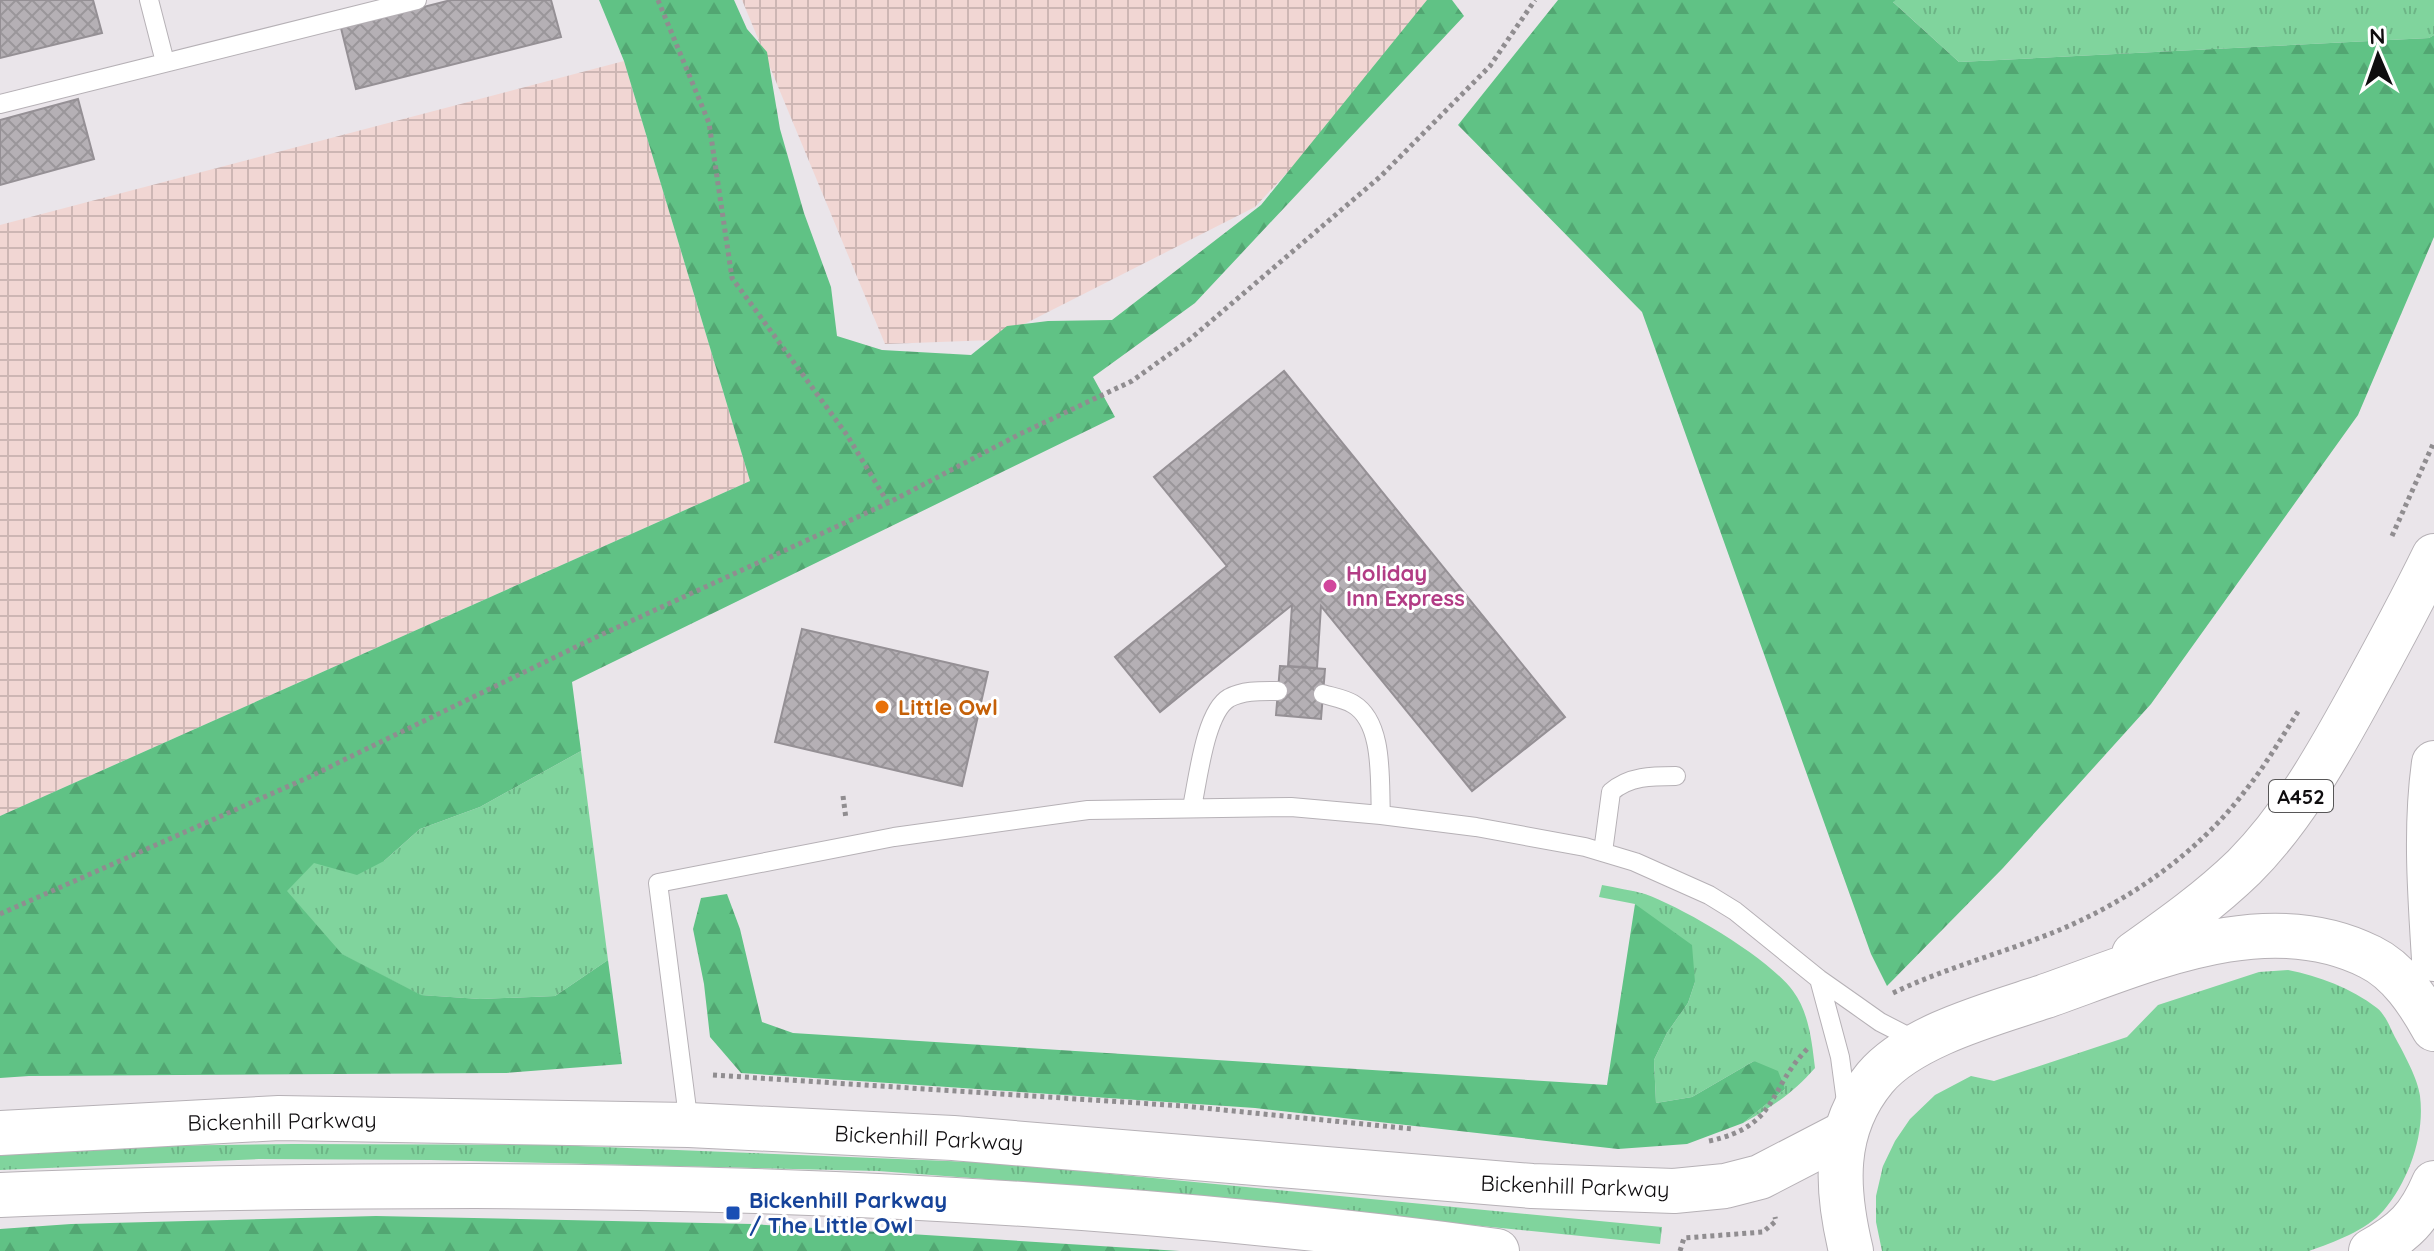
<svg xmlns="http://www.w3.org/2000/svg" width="2434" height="1251" font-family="Quicksand,sans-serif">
	<defs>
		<pattern id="industrial-grid" width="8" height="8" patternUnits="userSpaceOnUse" patternTransform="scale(2)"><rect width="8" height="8" fill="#f1d6d3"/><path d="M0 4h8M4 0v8" fill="none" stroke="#cdb6b4"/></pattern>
		<pattern id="grass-tufts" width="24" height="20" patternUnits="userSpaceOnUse" patternTransform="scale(2)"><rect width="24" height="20" fill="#80d49d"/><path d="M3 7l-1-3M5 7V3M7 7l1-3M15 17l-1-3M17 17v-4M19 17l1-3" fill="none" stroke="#6db586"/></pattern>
		<pattern id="forest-firs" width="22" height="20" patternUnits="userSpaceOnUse" patternTransform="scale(2)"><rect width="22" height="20" fill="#60c285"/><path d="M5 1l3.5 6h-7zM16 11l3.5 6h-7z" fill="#52a672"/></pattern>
		<pattern id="building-cross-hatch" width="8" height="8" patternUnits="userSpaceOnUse" patternTransform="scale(2)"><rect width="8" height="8" fill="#b5b0b5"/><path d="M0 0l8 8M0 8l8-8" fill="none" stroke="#9a969a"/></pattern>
	</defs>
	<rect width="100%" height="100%" fill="#eae5ea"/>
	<!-- industrial -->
	<path fill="url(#industrial-grid)" d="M 742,0 L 1445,0 L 1440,9 L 1255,207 L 993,340 L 885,344 Z
		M 624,61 L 750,481 L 0,816 L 0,225 Z"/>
	<!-- grass -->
	<path fill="url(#grass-tufts)" d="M 1896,0 L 2434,0 L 2434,35 L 2429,38 L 1959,62 L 1892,1 Z
		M 581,751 L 608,960 L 555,996 L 480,999 L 420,995 L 341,954 L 286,891 L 314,862 L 384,861 L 420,829 L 480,807 Z
		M 1602,885 C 1616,888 1631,890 1645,894 C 1684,908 1769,958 1793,991 C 1809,1012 1812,1043 1815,1068 C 1794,1092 1771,1108 1743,1123 L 1785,1089 L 1754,1061 L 1692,1097 L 1656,1103 L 1654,1060 L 1667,1033 L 1688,1003 L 1695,982 L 1635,904 L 1599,897 Z
		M 2288,970 C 2319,976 2351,988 2377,1008 C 2386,1015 2391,1030 2396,1039 C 2404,1054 2418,1079 2420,1096 C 2425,1135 2409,1180 2384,1210 C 2366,1231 2334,1242 2309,1251 L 1882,1251 L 1876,1222 L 1876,1196 L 1883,1166 L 1895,1141 L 1910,1119 L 1935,1095 L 1971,1076 L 1994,1081 L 2127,1037 L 2158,1005 L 2259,972 Z
		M 293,1144 L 553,1145 L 997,1163 L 1662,1227 L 1660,1244 L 1092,1187 L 878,1171 L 431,1160 L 259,1159 L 0,1170 L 0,1155 L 147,1146 Z"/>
	<!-- forest -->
	<path fill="url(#forest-firs)" d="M 599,0 L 734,0 L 747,29 L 767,52 L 780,129 L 804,213 L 831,287 L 837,336 L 882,350 L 971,355 L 1007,326 L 1048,321 L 1112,320 L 1261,205 L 1427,0 L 1452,0 L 1464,16 L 1195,303 L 1093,377 L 1115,417 L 572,682 L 581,751 L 480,807 L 420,829 L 384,861 L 357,875 L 314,863 L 287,891 L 342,954 L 421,995 L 480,999 L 555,996 L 608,960 L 622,1064 L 506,1073 L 29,1076 L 0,1078 L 0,816 L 750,481 L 624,61 Z
		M 1558,0 L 1896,0 L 1893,2 L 1959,62 L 2429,38 L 2434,35 L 2434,237 L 2358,415 L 2151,704 L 2003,868 L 1887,986 L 1871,954 L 1642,312 L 1458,125 Z
		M 727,894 L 740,929 L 762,1022 L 793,1033 L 1607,1085 L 1635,904 L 1692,945 L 1695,982 L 1688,1003 L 1667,1033 L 1654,1060 L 1656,1103 L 1692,1097 L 1754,1061 L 1778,1071 L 1785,1089 L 1743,1123 L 1687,1144 L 1618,1149 L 1255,1108 L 741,1073 L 710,1037 L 704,984 L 693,929 L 701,898 Z
		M 376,1216 L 752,1224 L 1180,1251 L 0,1251 L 0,1229 L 71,1224 Z"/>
	<!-- building -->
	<path fill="url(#building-cross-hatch)" stroke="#959095" stroke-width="2" d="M 0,0 L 93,0 L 102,33 L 0,58 Z
		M 451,0 L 551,0 L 561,37 L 356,89 L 341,28 Z
		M 78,99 L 94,159 L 0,185 L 0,120 Z
		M 1284,371 L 1565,717 L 1472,791 L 1321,606 L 1317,668 L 1288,666 L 1292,605 L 1160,712 L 1115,657 L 1227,566 L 1154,477 Z
		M 802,629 L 988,672 L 962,786 L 775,742 Z
		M 1280,666 L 1325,669 L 1321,719 L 1276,715 Z"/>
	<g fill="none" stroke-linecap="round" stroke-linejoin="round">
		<defs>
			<path id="service" d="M 149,0 L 165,62
				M 0,104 L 417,0
				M 1323,694 C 1333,697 1345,699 1353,704 C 1385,723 1379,783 1381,815
				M 1192,807 C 1198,780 1205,712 1229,698 C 1244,690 1262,691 1278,691
				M 1603,852 L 1611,792 C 1629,776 1652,776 1676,776
				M 1819,979 L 1840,1057 L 1847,1109
				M 689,1125 L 658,883 L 894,837 L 1088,810 L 1291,807 L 1381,815 L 1476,827 L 1585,847 L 1635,862 L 1709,895 L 1735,911 L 1819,979 L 1856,1005 L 1880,1022 L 1917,1041"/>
			<path id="secondary" d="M 0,1133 L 279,1118 L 689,1125 L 953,1138 L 1532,1186 L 1674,1191 L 1725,1186 L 1760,1177 L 1845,1133
				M 0,1195 C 158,1188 316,1186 475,1186 C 816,1187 1158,1205 1497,1251"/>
			<path id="trunk" d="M 2434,763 C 2425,828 2430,894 2434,959
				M 2134,954 C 2172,927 2210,900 2244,867 C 2291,820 2325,760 2357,702 C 2384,653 2410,605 2434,556
				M 1851,1251 C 1836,1189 1832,1130 1875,1078 C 1910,1036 1992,1014 2043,997 C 2144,962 2265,904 2370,957 C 2399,971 2419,1002 2434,1029
				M 2371,1251 C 2405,1232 2419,1218 2434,1183"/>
		</defs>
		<!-- service casing -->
		<use href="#service" stroke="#b6b1b6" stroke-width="20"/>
		<!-- secondary casing -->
		<use href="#secondary" stroke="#b6b1b6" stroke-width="46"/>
		<!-- trunk casing -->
		<use href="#trunk" stroke="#b6b1b6" stroke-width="46"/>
		<!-- path -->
		<path stroke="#908d90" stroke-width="5" stroke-dasharray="4 4" stroke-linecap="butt" d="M 658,0 L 709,123 L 732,278 L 847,435 L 888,503
			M 2392,536 L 2434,442
			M 843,796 L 846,819
			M 0,914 L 307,778 L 592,639 L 888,503 L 1020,434 L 1132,381 L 1189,340 L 1381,176 L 1490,66 L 1535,0
			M 1893,993 C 1945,968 2003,953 2057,931 C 2129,901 2198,853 2245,791 C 2265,766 2282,737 2299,710
			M 713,1075 L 1184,1106 L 1413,1129
			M 1709,1141 C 1779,1126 1767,1090 1808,1048
			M 1680,1251 L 1684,1238 L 1763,1232 L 1776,1221 L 1775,1217"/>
		<!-- service -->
		<use href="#service" stroke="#fff" stroke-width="18"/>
		<!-- secondary -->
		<use href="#secondary" stroke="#fff" stroke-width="44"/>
		<!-- trunk -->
		<use href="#trunk" stroke="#fff" stroke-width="44"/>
	</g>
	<!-- markers -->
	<circle fill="#d1479c" stroke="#fff" stroke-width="3" cx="1330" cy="586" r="8"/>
	<circle fill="#e8710a" stroke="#fff" stroke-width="3" cx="882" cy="707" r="8"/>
	<rect fill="#1a4fb4" stroke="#fff" stroke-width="3" x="725" y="1205" width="16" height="16" rx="4"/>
	<g text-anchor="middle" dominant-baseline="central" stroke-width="6" stroke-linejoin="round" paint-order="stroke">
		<!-- shield labels -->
		<rect fill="#fff" stroke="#575657" stroke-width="2" x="2269" y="780" width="64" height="32" rx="6"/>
		<g font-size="20" font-weight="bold" fill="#0f0d0f">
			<text x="2301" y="796">A452</text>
		</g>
		<!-- hotel labels -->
		<g font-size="22" font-weight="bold" fill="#b23c85" stroke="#fff" text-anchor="start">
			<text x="1346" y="573">Holiday<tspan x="1346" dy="25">Inn Express</tspan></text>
		</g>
		<!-- food labels -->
		<g font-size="22" font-weight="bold" fill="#c56008" stroke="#fff" text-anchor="start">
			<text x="898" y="707">Little Owl</text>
		</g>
		<!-- street labels -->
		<g font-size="22" fill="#0f0d0f" stroke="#fff">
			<text transform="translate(282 1121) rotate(-1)">Bickenhill Parkway</text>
			<text transform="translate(929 1138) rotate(3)">Bickenhill Parkway</text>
			<text transform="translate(1575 1186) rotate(2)">Bickenhill Parkway</text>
		</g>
		<!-- transit labels -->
		<g font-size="22" font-weight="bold" fill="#164399" stroke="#fff" text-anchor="start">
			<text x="749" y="1200">Bickenhill Parkway<tspan x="749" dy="25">/ The Little Owl</tspan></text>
		</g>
	</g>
	<!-- north arrow -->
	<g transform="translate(2378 56) rotate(358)" stroke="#ffffff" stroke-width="6" paint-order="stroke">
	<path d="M0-6L14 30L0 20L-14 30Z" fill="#0f0d0f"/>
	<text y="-12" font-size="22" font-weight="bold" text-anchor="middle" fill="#0f0d0f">N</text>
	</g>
</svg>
